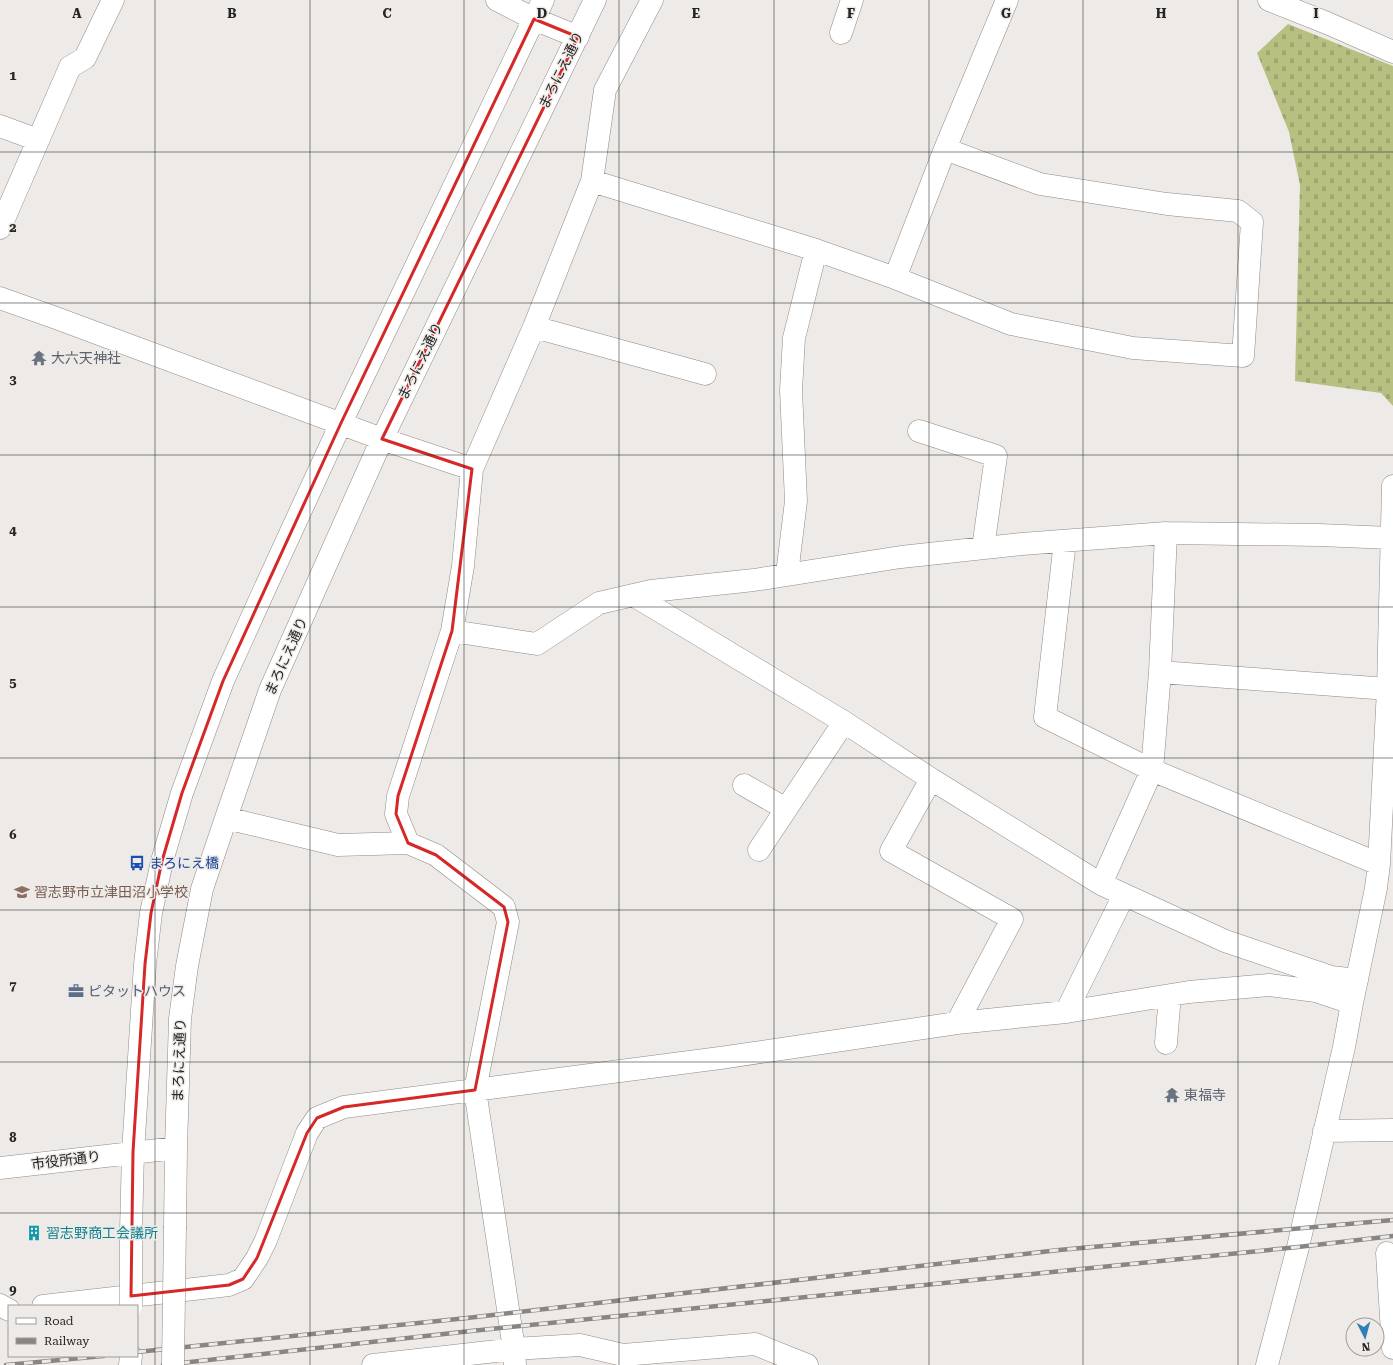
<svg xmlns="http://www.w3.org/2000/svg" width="1393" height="1365" font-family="'Roboto Serif','Noto Sans JP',serif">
	<defs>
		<pattern id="cemetery-stones" width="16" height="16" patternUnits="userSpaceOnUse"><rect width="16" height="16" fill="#b8c081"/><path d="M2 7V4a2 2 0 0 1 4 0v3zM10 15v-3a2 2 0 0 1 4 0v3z" fill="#9ea56f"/></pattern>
	</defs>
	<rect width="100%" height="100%" fill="#eeeae7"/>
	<!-- cemetery -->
	<path fill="url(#cemetery-stones)" d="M 1288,24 L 1393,66 L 1393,406 L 1381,393 L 1295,381 L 1300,185 L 1289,132 L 1257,53 Z"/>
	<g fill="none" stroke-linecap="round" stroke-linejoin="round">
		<defs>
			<path id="minor" d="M 497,0 L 534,19 L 578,37
				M 1269,0 L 1327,23 L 1393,52
				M 841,33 L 852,0
				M 0,126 L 38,140
				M 592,181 L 816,250 L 895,278 L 1011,324 L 1133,348 L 1243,356 L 1252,222 L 1238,211 L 1167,204 L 1040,184 L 945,149
				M 0,228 L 70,67 L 85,58 L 113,0
				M 895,278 L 945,149 L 1007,0
				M 0,298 L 56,318 L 382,439 L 472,469
				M 534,327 L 705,374
				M 919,431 L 996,456 L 983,548
				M 1065,541 L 1045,717 L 1152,770 L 1379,864
				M 787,574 L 796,501 L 791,390 L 794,338 L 816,250
				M 633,595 L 844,722 L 931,779 L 1101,884 L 1225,941 L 1331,977 L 1357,980
				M 452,631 L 537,644 L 599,603 L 651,591 L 754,580 L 901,557 L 1022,544 L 1166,533 L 1319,535 L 1391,538
				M 1160,672 L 1388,689
				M 931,779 L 891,851 L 1012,919 L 957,1023
				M 744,785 L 786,809
				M 226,818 L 338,845 L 408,843 L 436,855 L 504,907 L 508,922 L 475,1090 L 514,1349 L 515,1365
				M 408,843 L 396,814 L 398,796 L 452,631 L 463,566 L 472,469 L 534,327 L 592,181 L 605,90 L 652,0
				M 759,850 L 844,722
				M 1101,884 L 1152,770 L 1160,672 L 1166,533
				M 1066,1012 L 1124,895
				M 1166,1043 L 1170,995
				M 1324,1131 L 1393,1130
				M 0,1168 L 176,1148
				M 175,1226 L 176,1148 L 180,1019 L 187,966 L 202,889 L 226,818 L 270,690 L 382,439 L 595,0
				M 131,1231 L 133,1152 L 145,964 L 151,913 L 162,861 L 182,793 L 223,681 L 267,584 L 341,423 L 543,0
				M 1387,1253 L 1393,1348
				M 0,1305 L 9,1310
				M 43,1306 L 229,1285 L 243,1279 L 257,1258 L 266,1240 L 307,1133 L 317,1118 L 344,1107 L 720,1058 L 957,1023 L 1066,1012 L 1189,992 L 1269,985 L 1316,991 L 1352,1003
				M 130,1365 L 131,1356
				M 373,1365 L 514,1349 L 580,1345 L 623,1355 L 755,1344 L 807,1365
				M 1267,1365 L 1298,1247 L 1344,1047 L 1352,1003 L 1376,888 L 1379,864 L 1388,689 L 1393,486"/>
		</defs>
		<!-- minor casing -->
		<use href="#minor" stroke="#8e8a87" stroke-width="23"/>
		<!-- minor -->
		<use href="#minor" stroke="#fff" stroke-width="22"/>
		<defs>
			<path id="rail" d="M 137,1352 L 467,1318 L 1059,1250 L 1393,1220
				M 6,1365 L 103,1356
				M 163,1365 L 471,1331 L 1298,1247 L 1393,1236"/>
		</defs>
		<!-- rail casing -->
		<use href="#rail" stroke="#888583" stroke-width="4.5"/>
		<!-- rail -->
		<use href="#rail" stroke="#eeeae7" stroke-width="3" stroke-dasharray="9" stroke-linecap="butt"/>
		<defs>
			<path id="minor-bridge" d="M 131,1306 L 131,1231
				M 173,1365 L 175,1226"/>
		</defs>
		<!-- minor-bridge casing -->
		<use href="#minor-bridge" stroke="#8e8a87" stroke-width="23" stroke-linecap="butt"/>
		<!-- minor-bridge -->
		<use href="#minor-bridge" stroke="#fff" stroke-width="22"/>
	</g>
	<!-- marked area -->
	<path fill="none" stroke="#d62828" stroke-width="3" stroke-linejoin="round" d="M 534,19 L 578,37 L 382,439 L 472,469 L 452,631 L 398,796 L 396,814 L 408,843 L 436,855 L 504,907 L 508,922 L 475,1090 L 344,1107 L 317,1118 L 307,1133 L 257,1258 L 243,1279 L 229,1285 L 131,1296 L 133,1152 L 145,964 L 151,913 L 162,861 L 182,793 L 223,681 L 341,423 Z"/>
	<!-- grid -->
	<path fill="none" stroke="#272524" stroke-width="1" stroke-opacity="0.55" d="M 155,0 L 155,1365M 310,0 L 310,1365M 464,0 L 464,1365M 619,0 L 619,1365M 774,0 L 774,1365M 929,0 L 929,1365M 1083,0 L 1083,1365M 1238,0 L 1238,1365M 0,152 L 1393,152M 0,303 L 1393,303M 0,455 L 1393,455M 0,607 L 1393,607M 0,758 L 1393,758M 0,910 L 1393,910M 0,1062 L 1393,1062M 0,1213 L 1393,1213"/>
	<!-- icons -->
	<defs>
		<symbol id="temple-bare" viewBox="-9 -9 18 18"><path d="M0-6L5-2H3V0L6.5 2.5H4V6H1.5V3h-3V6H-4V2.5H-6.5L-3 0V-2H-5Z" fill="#6b7280" stroke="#eeeae7" stroke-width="2.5" paint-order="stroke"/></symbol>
		<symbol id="bus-bare" viewBox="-9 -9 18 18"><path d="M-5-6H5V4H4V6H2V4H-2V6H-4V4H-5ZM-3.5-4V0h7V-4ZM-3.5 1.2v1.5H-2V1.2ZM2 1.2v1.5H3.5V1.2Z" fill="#1a4fb4" stroke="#eeeae7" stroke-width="2.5" paint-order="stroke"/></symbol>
		<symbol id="school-bare" viewBox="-9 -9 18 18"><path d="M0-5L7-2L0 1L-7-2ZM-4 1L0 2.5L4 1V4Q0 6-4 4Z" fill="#8d6e63" stroke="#eeeae7" stroke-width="2.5" paint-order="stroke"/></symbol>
		<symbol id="office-bare" viewBox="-9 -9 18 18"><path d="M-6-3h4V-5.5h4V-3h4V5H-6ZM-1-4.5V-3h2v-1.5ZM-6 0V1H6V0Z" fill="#5c6f8a" stroke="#eeeae7" stroke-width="2.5" paint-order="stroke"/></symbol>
		<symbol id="building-bare" viewBox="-9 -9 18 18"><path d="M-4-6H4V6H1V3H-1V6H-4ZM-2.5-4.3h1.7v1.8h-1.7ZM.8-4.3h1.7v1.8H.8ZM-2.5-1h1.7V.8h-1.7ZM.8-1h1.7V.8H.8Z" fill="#0f9aa8" stroke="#eeeae7" stroke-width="2.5" paint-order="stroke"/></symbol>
	</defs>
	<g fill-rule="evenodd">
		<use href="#temple-bare" x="28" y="347" width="22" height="22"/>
		<use href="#bus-bare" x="126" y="852" width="22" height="22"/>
		<use href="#school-bare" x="11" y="881" width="22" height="22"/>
		<use href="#office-bare" x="65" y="980" width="22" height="22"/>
		<use href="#temple-bare" x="1161" y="1084" width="22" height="22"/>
		<use href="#building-bare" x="23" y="1222" width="22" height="22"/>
	</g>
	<g text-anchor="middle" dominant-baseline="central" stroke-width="3" stroke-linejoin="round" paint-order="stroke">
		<!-- street labels -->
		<g font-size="14" fill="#272524" stroke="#eeeae7">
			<text transform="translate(561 70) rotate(-64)">まろにえ通り</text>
			<text transform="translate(420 361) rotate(-64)">まろにえ通り</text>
			<text transform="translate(286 656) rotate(-66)">まろにえ通り</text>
			<text transform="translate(179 1060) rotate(-88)">まろにえ通り</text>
			<text transform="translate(66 1160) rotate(-7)">市役所通り</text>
		</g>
		<!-- worship labels -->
		<g font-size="14" fill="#5b616d" stroke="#eeeae7" text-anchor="start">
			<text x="51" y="358">大六天神社</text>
			<text x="1184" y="1095">東福寺</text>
		</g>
		<!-- transit labels -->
		<g font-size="14" fill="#164399" stroke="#eeeae7" text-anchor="start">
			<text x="149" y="863">まろにえ橋</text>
		</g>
		<!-- education labels -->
		<g font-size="14" fill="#785e54" stroke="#eeeae7" text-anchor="start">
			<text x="34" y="892">習志野市立津田沼小学校</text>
		</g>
		<!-- service labels -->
		<g font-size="14" fill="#4e5e75" stroke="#eeeae7" text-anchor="start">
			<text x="88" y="991">ピタットハウス</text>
		</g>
		<!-- culture labels -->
		<g font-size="14" fill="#0d838f" stroke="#eeeae7" text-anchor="start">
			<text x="46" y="1233">習志野商工会議所</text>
		</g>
	</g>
	<g font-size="13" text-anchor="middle" font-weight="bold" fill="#272524" stroke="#eeeae7" stroke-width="3" stroke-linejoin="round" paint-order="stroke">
		<text x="77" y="18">A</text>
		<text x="232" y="18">B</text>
		<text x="387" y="18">C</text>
		<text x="542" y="18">D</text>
		<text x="696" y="18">E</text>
		<text x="851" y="18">F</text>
		<text x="1006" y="18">G</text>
		<text x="1161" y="18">H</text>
		<text x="1316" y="18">I</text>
		<text x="13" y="80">1</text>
		<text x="13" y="232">2</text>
		<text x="13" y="384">3</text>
		<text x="13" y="535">4</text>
		<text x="13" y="687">5</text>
		<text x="13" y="839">6</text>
		<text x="13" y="990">7</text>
		<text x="13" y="1142">8</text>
		<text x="13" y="1294">9</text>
	</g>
	<!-- legend -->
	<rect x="8" y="1305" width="130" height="52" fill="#eeeae7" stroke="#9e9b99"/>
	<rect x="16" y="1318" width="20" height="6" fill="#ffffff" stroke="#9e9b99"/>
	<text x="44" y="1325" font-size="12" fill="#272524">Road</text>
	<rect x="16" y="1338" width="20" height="6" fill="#888583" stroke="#9e9b99"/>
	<text x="44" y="1345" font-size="12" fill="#272524">Railway</text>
	<!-- north arrow -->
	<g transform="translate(1365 1337) rotate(174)"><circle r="19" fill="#eeeae7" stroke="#9e9b99"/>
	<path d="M0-3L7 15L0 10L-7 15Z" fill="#2e81b2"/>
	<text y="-6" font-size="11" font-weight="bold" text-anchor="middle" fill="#272524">N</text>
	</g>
</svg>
